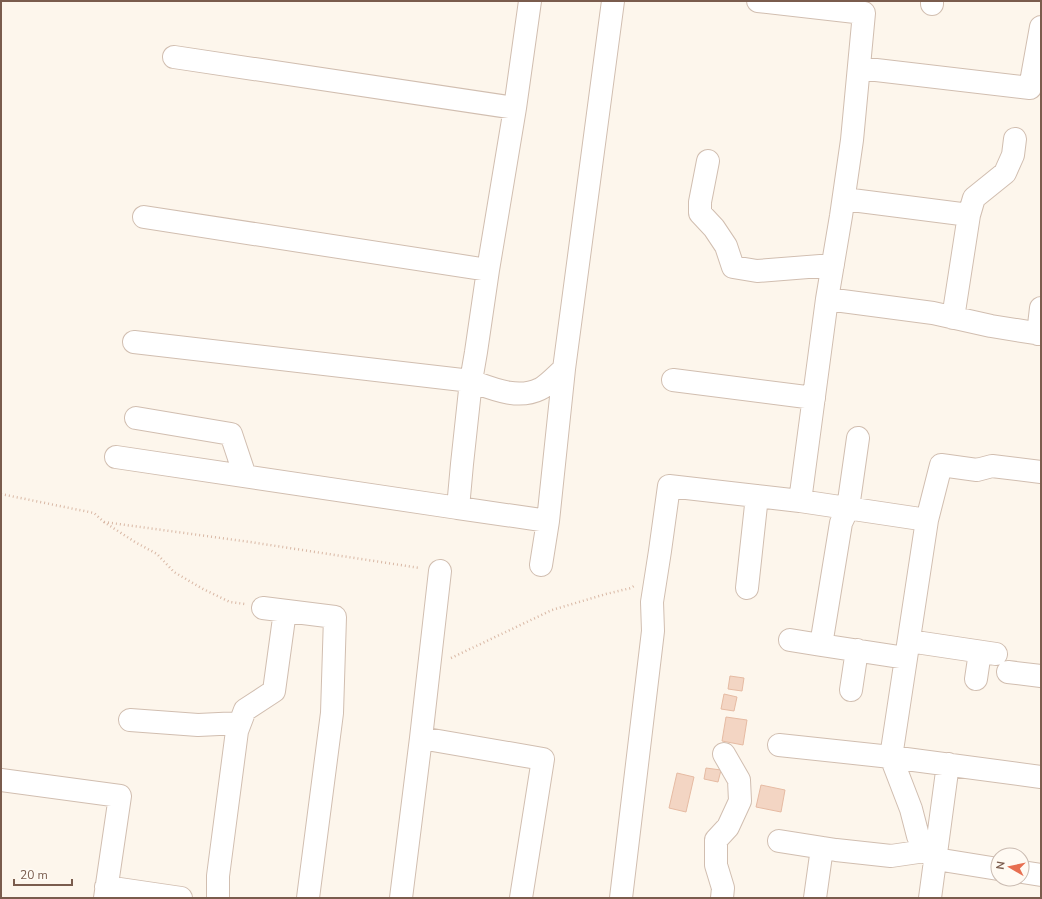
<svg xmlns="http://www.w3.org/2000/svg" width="1042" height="899" font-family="'Nunito Sans',sans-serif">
	<rect width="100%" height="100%" fill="#fdf6ec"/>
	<!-- building -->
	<path fill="#f3d5c3" stroke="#e6bba3" d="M 730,676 L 744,678 L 742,691 L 728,689 Z
		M 724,694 L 737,697 L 734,711 L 721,709 Z
		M 726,717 L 747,720 L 743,745 L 722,741 Z
		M 706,768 L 721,770 L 718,782 L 704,779 Z
		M 677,773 L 694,777 L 686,812 L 669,808 Z
		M 761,785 L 785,790 L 781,812 L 756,807 Z"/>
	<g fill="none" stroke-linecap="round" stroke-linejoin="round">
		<defs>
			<path id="minor" d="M 530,1 L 515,108 L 488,270 L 476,352 L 471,381 L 462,464 L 458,508 L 548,521
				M 758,1 L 864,13 L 852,140 L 841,216 L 827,299 L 800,501
				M 932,4 L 932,1
				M 174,57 L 515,108
				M 859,68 L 1030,88 L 1041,27
				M 708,161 L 700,202 L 700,213 L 714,228 L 726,246 L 733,267 L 757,271 L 833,265
				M 844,199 L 969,215 L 953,318
				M 969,215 L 974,198 L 1005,173 L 1013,155 L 1015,139
				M 144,217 L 488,270
				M 827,299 L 933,313 L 991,326 L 1041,334
				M 1038,334 L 1041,308
				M 134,342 L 471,381 C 493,389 518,400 540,389 C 547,386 558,374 564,369 L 613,1
				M 673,380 L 814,398
				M 136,418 L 231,434 L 245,476
				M 116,457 L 458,508
				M 927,520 L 891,757 L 1041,777
				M 541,565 L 548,521 L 564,369
				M 747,588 L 757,496
				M 263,608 L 335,617 L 332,713 L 308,898
				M 790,640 L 821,645 L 841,523 L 848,508 L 858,438
				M 909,641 L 996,654
				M 821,645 L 906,658
				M 1008,672 L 1041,676
				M 976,679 L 980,652
				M 851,690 L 857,650
				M 130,720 L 198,725 L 240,723
				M 421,738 L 543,759 L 521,898
				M 779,745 L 891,757 L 911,809 L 918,836 L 925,851 L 936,859 L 998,869
				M 1,780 L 120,796 L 105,898
				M 779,841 L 836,850 L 891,856 L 925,851
				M 1022,872 L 1041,875
				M 106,887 L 181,898
				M 218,898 L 218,876 L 237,731 L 245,710 L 274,691 L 285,611
				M 401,898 L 421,738 L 440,571
				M 621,898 L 653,631 L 652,602 L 660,551 L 669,486 L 800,501 L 927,520 L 941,465 L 977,470 L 992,466 L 1041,472
				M 722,898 L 723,888 L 716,865 L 716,840 L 728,827 L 740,801 L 739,780 L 724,754
				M 815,898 L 822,848
				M 930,898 L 948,764"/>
		</defs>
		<!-- minor casing -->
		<use href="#minor" stroke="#d1beb0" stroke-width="24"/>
		<!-- path -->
		<path stroke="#d9b8a5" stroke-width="2.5" stroke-dasharray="1 3" stroke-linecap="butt" d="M 1,494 L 94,513 L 104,522 L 135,542 L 157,554 L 174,572 L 203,589 L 230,602 L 245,604
			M 104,522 L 250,542 L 420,568
			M 451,658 L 552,610 L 606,594 L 631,588 L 634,586"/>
		<!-- minor -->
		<use href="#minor" stroke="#fff" stroke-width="22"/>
	</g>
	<!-- border -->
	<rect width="1042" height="899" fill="none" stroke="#7a5c4d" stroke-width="4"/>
	<!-- north arrow -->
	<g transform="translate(1010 867) rotate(279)"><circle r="19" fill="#fffaf3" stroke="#cabbb1"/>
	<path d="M0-3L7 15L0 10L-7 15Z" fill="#e76f51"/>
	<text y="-6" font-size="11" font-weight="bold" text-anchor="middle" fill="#7a5c4d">N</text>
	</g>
	<!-- scale -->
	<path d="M14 879v6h58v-6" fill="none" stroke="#7a5c4d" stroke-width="2"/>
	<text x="20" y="879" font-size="12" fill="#7a5c4d" stroke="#fffaf3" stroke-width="3" paint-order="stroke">20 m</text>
</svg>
